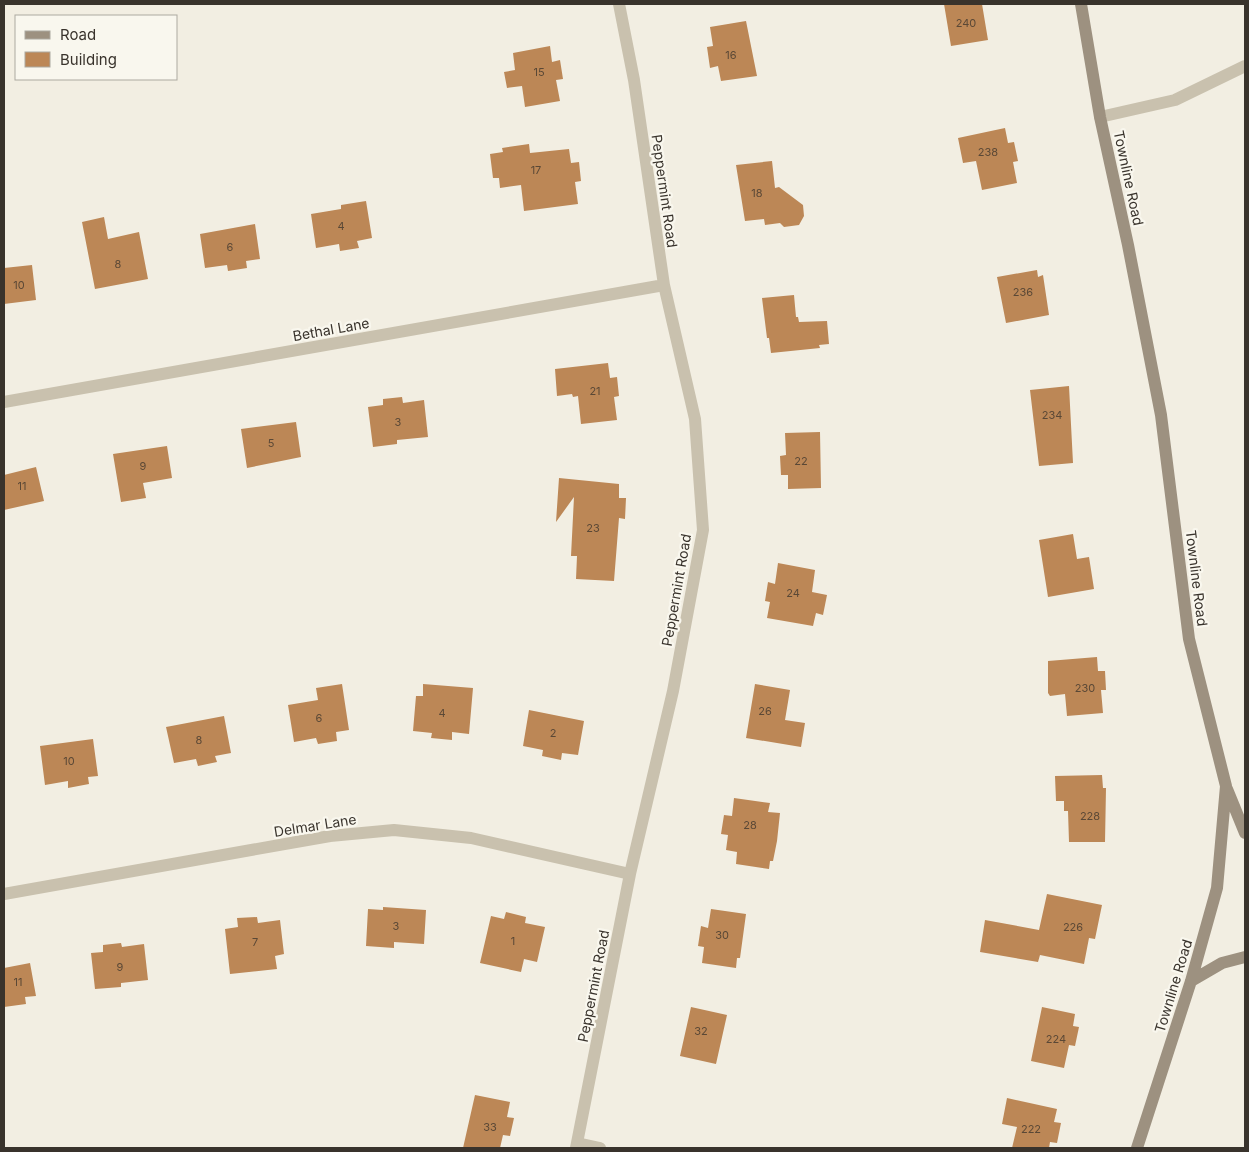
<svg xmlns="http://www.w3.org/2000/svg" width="1249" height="1152" font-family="Inter,sans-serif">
	<rect width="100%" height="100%" fill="#f2eee2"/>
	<!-- building -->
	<path fill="#bc8756" d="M 944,4 L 982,4 L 988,40 L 951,46 Z
		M 746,21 L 757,76 L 721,81 L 718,66 L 710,68 L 707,47 L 713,46 L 710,27 Z
		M 550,46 L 552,62 L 560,60 L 563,79 L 556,80 L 560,101 L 525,107 L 522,86 L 507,88 L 504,72 L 515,70 L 513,53 Z
		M 1005,128 L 1008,143 L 1014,142 L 1018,161 L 1013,162 L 1017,183 L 982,190 L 976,161 L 963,163 L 958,138 Z
		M 529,144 L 530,153 L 569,149 L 571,163 L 579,162 L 581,181 L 575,182 L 578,204 L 524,211 L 521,185 L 500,188 L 499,178 L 493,178 L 490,154 L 503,152 L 502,148 Z
		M 772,161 L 775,188 L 779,187 L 803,205 L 804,216 L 799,225 L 784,227 L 780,223 L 765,225 L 764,219 L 745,221 L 736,165 Z
		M 366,201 L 372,238 L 357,241 L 359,248 L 340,251 L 339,244 L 316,248 L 311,214 L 341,209 L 341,205 Z
		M 104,217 L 108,239 L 139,232 L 148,279 L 95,289 L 82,222 Z
		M 255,224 L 260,259 L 246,261 L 247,268 L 228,271 L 227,265 L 205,268 L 200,234 Z
		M 32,265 L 36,300 L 4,304 L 4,268 Z
		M 1037,270 L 1038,277 L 1043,275 L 1049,315 L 1006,323 L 997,277 Z
		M 794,295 L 796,317 L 798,317 L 799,322 L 827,321 L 829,344 L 819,345 L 820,348 L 771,353 L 769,338 L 767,338 L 762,298 Z
		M 608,363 L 610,378 L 617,377 L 619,396 L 614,397 L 617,420 L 581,424 L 578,396 L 573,397 L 572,394 L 557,396 L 555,369 Z
		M 1069,386 L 1073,463 L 1039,466 L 1030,390 Z
		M 402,397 L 403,403 L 424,400 L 428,437 L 397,440 L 397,444 L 373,447 L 368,407 L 383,405 L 383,399 Z
		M 296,422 L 301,457 L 247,468 L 241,429 Z
		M 820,432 L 821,488 L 788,489 L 788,475 L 781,475 L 780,456 L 786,455 L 785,433 Z
		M 167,446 L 172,478 L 143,483 L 146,498 L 121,502 L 113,454 Z
		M 36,467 L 44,501 L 4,510 L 4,475 Z
		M 559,478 L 619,484 L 619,498 L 626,498 L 625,519 L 619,518 L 614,581 L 576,579 L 577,556 L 571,556 L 574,497 L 556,522 Z
		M 1073,534 L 1077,559 L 1089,557 L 1094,589 L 1048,597 L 1039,540 Z
		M 778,563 L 815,570 L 812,592 L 827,595 L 823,615 L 816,613 L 813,626 L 767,618 L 770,602 L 765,601 L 768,582 L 775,584 Z
		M 1097,657 L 1098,671 L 1105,671 L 1106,690 L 1101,690 L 1103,713 L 1067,716 L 1065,694 L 1050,696 L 1048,693 L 1048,661 Z
		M 342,684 L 349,730 L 336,732 L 337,741 L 318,744 L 316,738 L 294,742 L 288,705 L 318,700 L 316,688 Z
		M 423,684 L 473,688 L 469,734 L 452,732 L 452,740 L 431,738 L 432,733 L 413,731 L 416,696 L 423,696 Z
		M 755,684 L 790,690 L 785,720 L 805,723 L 801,747 L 746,738 Z
		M 529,710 L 584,721 L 578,755 L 562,753 L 561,760 L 542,756 L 543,750 L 523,746 Z
		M 224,716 L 231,753 L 215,756 L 217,762 L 198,766 L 196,759 L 174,763 L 166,727 Z
		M 93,739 L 98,776 L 88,777 L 89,784 L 68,788 L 68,781 L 45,785 L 40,746 Z
		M 1102,775 L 1103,788 L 1106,788 L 1105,842 L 1069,842 L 1068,811 L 1064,811 L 1064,801 L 1056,801 L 1055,776 Z
		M 734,798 L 770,803 L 768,812 L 780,813 L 777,841 L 773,861 L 770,861 L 769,869 L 736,864 L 737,852 L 726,850 L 728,835 L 721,834 L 724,815 L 732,816 Z
		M 1047,894 L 1102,905 L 1095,939 L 1089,938 L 1084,964 L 1040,955 L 1038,962 L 980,952 L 985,920 L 1039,930 Z
		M 383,907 L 426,910 L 424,944 L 394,942 L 394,948 L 366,946 L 368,909 L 383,910 Z
		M 711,909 L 746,914 L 740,958 L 737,958 L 736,968 L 702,963 L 704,947 L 698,946 L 701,926 L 708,928 Z
		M 506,912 L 526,917 L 525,923 L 545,927 L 537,962 L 524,959 L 521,972 L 480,963 L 491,916 L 504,919 Z
		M 257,917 L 258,923 L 280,920 L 284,954 L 275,956 L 277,969 L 230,974 L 225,929 L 238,927 L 237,918 Z
		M 121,943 L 122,947 L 144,944 L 148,980 L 121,983 L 121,987 L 95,989 L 91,953 L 103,952 L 103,945 Z
		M 30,963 L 36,996 L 25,997 L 26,1004 L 4,1007 L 4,968 Z
		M 691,1007 L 727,1015 L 716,1064 L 680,1056 Z
		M 1042,1007 L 1075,1014 L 1073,1026 L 1079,1027 L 1075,1046 L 1069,1045 L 1064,1068 L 1031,1061 Z
		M 475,1095 L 510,1102 L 507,1117 L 514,1118 L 510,1136 L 503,1135 L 500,1148 L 463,1148 Z
		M 1007,1098 L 1057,1109 L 1054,1122 L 1061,1123 L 1057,1143 L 1050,1142 L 1049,1148 L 1012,1148 L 1017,1127 L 1002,1124 Z"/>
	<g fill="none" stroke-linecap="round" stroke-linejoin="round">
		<!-- street -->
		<path stroke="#c9c1ae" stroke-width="12" d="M 1100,117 L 1175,100 L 1245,66
			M 4,402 L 664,285
			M 4,894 L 330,836 L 394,830 L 471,838 L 630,874
			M 577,1143 L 600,1148
			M 576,1148 L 630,874 L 673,691 L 703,530 L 695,419 L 664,285 L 634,80 L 619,4"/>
		<!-- secondary -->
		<path stroke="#9d9180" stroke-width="12" d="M 1081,4 L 1100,117 L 1128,245 L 1161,415 L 1189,639 L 1226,786 L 1217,888 L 1191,981 L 1137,1148
			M 1227,789 L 1245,833
			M 1191,981 L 1222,963 L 1245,957"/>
	</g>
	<g text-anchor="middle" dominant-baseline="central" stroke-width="4.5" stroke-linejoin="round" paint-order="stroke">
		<!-- number labels -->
		<g font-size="11" fill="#5a4836">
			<text x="966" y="23">240</text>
			<text x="731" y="55">16</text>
			<text x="539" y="72">15</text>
			<text x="988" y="152">238</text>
			<text x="536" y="170">17</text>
			<text x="757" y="193">18</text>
			<text x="341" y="226">4</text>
			<text x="230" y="247">6</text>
			<text x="118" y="264">8</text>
			<text x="19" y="285">10</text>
			<text x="1023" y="292">236</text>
			<text x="595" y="391">21</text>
			<text x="1052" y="415">234</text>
			<text x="398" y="422">3</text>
			<text x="271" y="443">5</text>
			<text x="801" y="461">22</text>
			<text x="143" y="466">9</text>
			<text x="22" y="486">11</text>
			<text x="593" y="528">23</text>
			<text x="793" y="593">24</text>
			<text x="1085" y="688">230</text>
			<text x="765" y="711">26</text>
			<text x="442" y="713">4</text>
			<text x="319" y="718">6</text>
			<text x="553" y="733">2</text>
			<text x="199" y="740">8</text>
			<text x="69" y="761">10</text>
			<text x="1090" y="816">228</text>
			<text x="750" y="825">28</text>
			<text x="396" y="926">3</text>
			<text x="1073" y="927">226</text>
			<text x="722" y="935">30</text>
			<text x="513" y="941">1</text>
			<text x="255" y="942">7</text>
			<text x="120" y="967">9</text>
			<text x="18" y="982">11</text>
			<text x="701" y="1031">32</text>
			<text x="1056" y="1039">224</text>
			<text x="490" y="1127">33</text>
			<text x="1031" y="1129">222</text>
		</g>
		<!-- street labels -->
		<g font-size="14" fill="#39332c" stroke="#f9f7ee">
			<text transform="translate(1129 178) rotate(78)">Townline Road</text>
			<text transform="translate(665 191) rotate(82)">Peppermint Road</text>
			<text transform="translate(331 329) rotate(-10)">Bethal Lane</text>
			<text transform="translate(1197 578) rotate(83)">Townline Road</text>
			<text transform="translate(676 590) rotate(-80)">Peppermint Road</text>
			<text transform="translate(315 825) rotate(-9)">Delmar Lane</text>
			<text transform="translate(593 986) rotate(-79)">Peppermint Road</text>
			<text transform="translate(1173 986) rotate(-73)">Townline Road</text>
		</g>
	</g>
	<!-- border -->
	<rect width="1249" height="1152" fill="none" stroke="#39332c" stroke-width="10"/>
	<!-- legend -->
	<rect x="15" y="15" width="162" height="65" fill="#f9f7ee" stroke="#aca9a0"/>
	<rect x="25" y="31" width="25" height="8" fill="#9d9180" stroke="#aca9a0"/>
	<text x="60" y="40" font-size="15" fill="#39332c">Road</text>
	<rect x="25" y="52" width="25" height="15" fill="#bc8756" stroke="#aca9a0"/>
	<text x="60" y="65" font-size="15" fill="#39332c">Building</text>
</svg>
